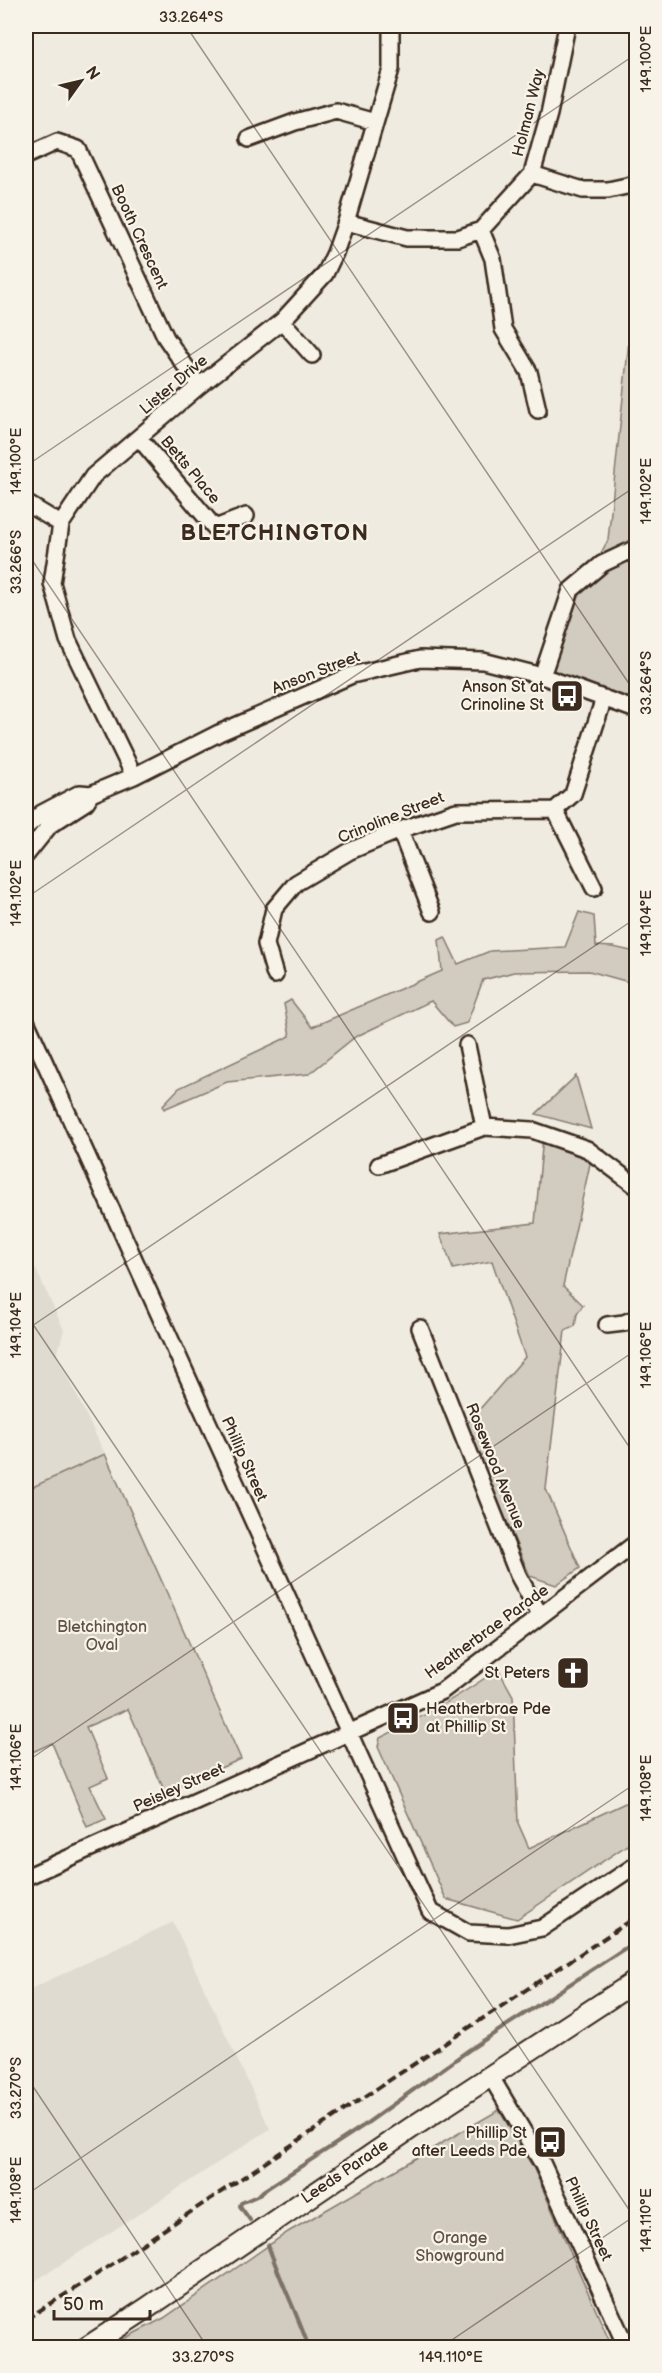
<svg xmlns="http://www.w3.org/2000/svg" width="662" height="2373" font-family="'Balsamiq Sans',sans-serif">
	<rect width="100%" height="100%" fill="#efebe0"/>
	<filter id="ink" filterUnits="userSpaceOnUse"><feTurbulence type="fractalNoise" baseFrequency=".0167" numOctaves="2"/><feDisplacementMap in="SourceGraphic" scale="12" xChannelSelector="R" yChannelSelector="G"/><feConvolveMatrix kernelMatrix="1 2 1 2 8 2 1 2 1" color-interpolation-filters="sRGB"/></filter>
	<g filter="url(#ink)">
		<!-- built -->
		<path fill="#e0dbd0" d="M 26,1248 L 64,1330 L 57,1355 L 105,1454 L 26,1490 Z
			M 173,1922 L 270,2129 L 26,2287 L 26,1991 Z"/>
		<!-- green -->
		<path fill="#d1cbc0" stroke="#867a6f" stroke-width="1.5" d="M 636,274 L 636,700 L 552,673 L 580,592 L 608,540 Z
			M 579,912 L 594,916 L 596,946 L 613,947 L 636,952 L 636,984 L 589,971 L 514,972 L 483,980 L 467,1023 L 453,1027 L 431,1001 L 355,1037 L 309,1074 L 227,1082 L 164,1109 L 163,1105 L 179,1088 L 290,1036 L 284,1004 L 291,1000 L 312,1027 L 442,971 L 439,940 L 445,937 L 458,964 L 490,951 L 565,947 Z
			M 576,1076 L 591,1129 L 536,1114 Z
			M 543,1137 L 592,1155 L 563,1286 L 583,1305 L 577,1314 L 575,1326 L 565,1331 L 546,1489 L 580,1568 L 556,1585 L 530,1576 L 466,1425 L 525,1357 L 492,1261 L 453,1269 L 440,1234 L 535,1223 Z
			M 105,1454 L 241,1759 L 165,1792 L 128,1709 L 86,1727 L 108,1778 L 90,1786 L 106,1819 L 87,1827 L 52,1743 L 26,1755 L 26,1490 Z
			M 498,1669 L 513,1696 L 518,1823 L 529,1848 L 636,1798 L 636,1839 L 517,1919 L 446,1899 L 378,1747 L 380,1738 C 421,1718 460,1696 498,1669 Z
			M 499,2110 L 534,2169 L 612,2347 L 108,2347 L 164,2318 L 288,2232 Z"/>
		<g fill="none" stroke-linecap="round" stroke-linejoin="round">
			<!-- stream -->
			<path stroke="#7e7266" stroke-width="4" d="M 250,2220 L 240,2206 L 241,2203 L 259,2195 L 263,2191 L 363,2126 L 469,2050 L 636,1941
				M 268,2245 C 280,2280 297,2313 309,2348"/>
			<defs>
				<path id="minor" d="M 249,139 L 295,122 L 336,111 L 375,122
					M 26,156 L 57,142 L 78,149 L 166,338 L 199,386
					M 532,174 L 583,190 L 608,190 L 636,184
					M 346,222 L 407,238 L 458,238 L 481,230 L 532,174 L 549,114 L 567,26
					M 481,230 L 493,259 L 503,329 L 529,372 L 538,410
					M 282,321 L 312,355
					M 139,438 L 215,528 L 246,516
					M 26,503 L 61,524
					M 542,676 L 571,590 L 602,564 L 636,548
					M 134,776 L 68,640 L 52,583 L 61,524 L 93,476 L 199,386 L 282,321 L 325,274 L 335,253 L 346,222 L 391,69 L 391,26
					M 555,810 L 594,888
					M 26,827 L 42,813 L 80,793 L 91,794 L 134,776 L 219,733 L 352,675 L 420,659 L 483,661 L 542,676 L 636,710
					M 400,830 L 432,912
					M 26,855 L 50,825 L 86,802 L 91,794
					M 275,975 L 266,944 L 274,909 L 296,883 L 350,851 L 400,830 L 456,811 L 555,810 L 573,794 L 604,698
					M 26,1021 L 430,1911 L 469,1933 L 508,1935 L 542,1928 L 636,1865
					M 467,1045 L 484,1127
					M 379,1165 L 484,1127 L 532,1130 L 587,1149 L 636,1186
					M 607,1325 L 624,1323 L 636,1318
					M 420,1328 L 518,1575 L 540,1615
					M 26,1877 L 442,1691 L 636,1543
					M 491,2077 L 542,2163 L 627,2348"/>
				<path id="major" d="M 86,2348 L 147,2308 L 411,2128 L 636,1981"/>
			</defs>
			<!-- minor casing -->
			<use href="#minor" stroke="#3b2a1e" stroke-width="20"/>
			<!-- major casing -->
			<use href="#major" stroke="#3b2a1e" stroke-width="24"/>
			<!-- minor -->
			<use href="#minor" stroke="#f7f3e8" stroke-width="15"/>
			<!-- major -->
			<use href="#major" stroke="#f7f3e8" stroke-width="20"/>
			<!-- rail -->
			<path stroke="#3b2a1e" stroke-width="4" stroke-dasharray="9 4.5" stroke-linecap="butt" d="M 26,2319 L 82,2284 L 636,1917"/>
		</g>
	</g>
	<!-- ticks -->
	<path fill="none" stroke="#3b2a1e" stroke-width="1.5" stroke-opacity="0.45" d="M 186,26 L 636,694M 26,33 L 37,26M 26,466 L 636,54M 26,551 L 636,1457M 26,898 L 636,486M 26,1314 L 636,2220M 26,1330 L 636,918M 26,1762 L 636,1350M 26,2076 L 208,2348M 26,2195 L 636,1783M 440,2348 L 636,2215"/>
	<!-- icons -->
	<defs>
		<symbol id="bus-square" viewBox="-11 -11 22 22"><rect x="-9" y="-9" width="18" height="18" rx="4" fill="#3b2a1e" stroke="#f7f3e8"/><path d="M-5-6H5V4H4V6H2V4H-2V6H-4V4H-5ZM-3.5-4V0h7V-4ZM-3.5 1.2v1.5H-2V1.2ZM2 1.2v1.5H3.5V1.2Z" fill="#fff"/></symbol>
		<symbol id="church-square" viewBox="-11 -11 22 22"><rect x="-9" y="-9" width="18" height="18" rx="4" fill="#3b2a1e" stroke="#f7f3e8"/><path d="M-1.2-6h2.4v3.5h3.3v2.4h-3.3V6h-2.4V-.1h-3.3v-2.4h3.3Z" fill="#fff"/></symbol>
	</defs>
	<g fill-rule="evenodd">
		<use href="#bus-square" x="548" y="677" width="38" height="38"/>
		<use href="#church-square" x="554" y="1654" width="38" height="38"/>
		<use href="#bus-square" x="384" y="1699" width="38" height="38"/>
		<use href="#bus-square" x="531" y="2123" width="38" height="38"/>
	</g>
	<g text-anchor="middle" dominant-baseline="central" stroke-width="4.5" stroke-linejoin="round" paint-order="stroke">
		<!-- street labels -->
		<g font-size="16" fill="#3b2a1e" stroke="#f7f3e8">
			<text transform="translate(529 113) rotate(-76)">Holman Way</text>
			<text transform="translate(139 237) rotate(65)">Booth Crescent</text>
			<text transform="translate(174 385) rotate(-40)">Lister Drive</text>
			<text transform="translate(190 470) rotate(50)">Betts Place</text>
			<text transform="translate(316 673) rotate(-21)">Anson Street</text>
			<text transform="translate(391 818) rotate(-22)">Crinoline Street</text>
			<text transform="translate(244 1459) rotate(66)">Phillip Street</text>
			<text transform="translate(495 1466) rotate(68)">Rosewood Avenue</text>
			<text transform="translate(487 1632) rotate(-36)">Heatherbrae Parade</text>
			<text transform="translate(179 1788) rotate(-24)">Peisley Street</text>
			<text transform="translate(345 2172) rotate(-34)">Leeds Parade</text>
			<text transform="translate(588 2219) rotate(65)">Phillip Street</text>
		</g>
		<!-- poi labels -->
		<g font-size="16" fill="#3b2a1e" stroke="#f7f3e8" text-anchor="end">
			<text x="544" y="687">Anson St at<tspan x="544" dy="18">Crinoline St</tspan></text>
			<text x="550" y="1673">St Peters</text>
			<text x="426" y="1709" text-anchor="start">Heatherbrae Pde<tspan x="426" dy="18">at Phillip St</tspan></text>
			<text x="527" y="2133">Phillip St<tspan x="527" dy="18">after Leeds Pde</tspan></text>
		</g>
		<!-- park labels -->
		<g font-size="16" fill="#605246" stroke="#f7f3e8">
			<text x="102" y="1627">Bletchington<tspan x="102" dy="18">Oval</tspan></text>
			<text x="460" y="2238">Orange<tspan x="460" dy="18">Showground</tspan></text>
		</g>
		<!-- district labels -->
		<g font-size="22" font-weight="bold" letter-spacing="1.5" fill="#3b2a1e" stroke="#f7f3e8">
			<text x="275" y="533">BLETCHINGTON</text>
		</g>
	</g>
	<!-- margin -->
	<rect width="662" height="2373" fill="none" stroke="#f7f3e8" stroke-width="66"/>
	<!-- north arrow -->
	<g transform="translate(81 81) rotate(56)" stroke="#f7f3e8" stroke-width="4.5" paint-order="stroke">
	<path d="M0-4.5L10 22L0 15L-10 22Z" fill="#3b2a1e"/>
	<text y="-9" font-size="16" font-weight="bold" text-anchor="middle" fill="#3b2a1e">N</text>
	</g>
	<!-- scale -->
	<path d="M54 2310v9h96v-9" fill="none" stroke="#3b2a1e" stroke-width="3"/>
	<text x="63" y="2310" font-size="18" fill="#3b2a1e" stroke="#f7f3e8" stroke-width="4.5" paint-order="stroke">50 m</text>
	<rect x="33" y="33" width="596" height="2307" fill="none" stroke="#3b2a1e" stroke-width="2"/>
	<g font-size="15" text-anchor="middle" fill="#3b2a1e">
		<text x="191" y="22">33.264°S</text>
		<text transform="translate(646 59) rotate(-90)" y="5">149.100°E</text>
		<text transform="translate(16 461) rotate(-90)" y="5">149.100°E</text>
		<text transform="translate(646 491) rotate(-90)" y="5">149.102°E</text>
		<text transform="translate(16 562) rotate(-90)" y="5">33.266°S</text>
		<text transform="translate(646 683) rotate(-90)" y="5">33.264°S</text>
		<text transform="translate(16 893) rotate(-90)" y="5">149.102°E</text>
		<text transform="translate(646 923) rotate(-90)" y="5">149.104°E</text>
		<text transform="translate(16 1325) rotate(-90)" y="5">149.104°E</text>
		<text transform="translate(646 1355) rotate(-90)" y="5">149.106°E</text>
		<text transform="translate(16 1757) rotate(-90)" y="5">149.106°E</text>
		<text transform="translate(646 1788) rotate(-90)" y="5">149.108°E</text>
		<text transform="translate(16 2088) rotate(-90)" y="5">33.270°S</text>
		<text transform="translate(16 2190) rotate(-90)" y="5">149.108°E</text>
		<text transform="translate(646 2220) rotate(-90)" y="5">149.110°E</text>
		<text x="203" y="2362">33.270°S</text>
		<text x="451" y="2362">149.110°E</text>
	</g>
</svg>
